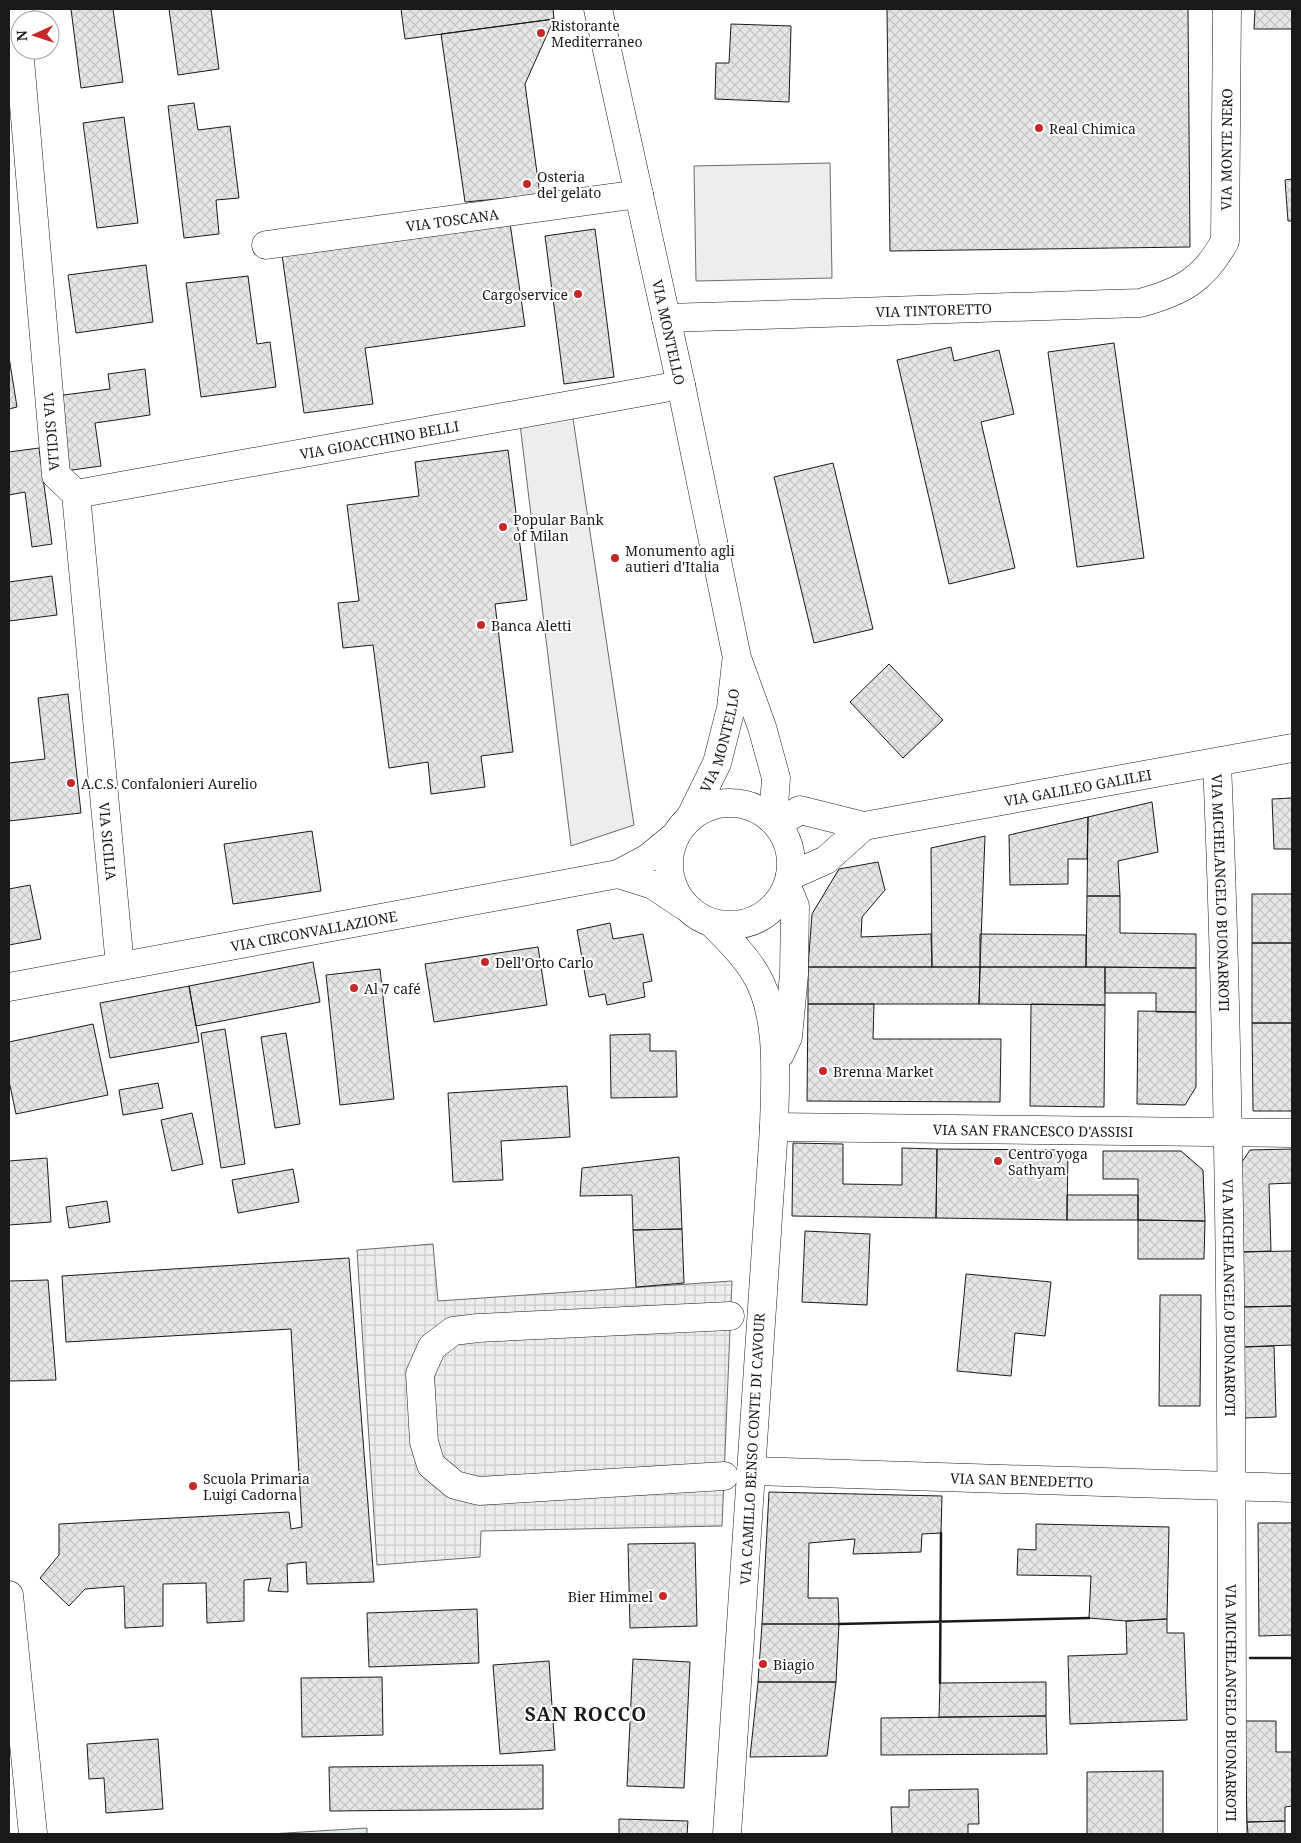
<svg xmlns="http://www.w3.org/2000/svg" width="1301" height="1843" font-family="'Noto Serif',serif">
	<defs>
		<pattern id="plaza-grid" width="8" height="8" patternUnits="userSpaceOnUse" patternTransform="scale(1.25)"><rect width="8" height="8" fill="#ededed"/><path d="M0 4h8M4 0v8" fill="none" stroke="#cbcbcb"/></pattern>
		<pattern id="building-cross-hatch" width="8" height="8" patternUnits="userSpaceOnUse" patternTransform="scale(1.25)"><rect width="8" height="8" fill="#e6e6e6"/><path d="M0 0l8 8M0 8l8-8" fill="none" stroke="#c5c5c5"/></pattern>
	</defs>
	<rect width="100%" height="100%" fill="#fff"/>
	<!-- pitch -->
	<path fill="#e0efe3" stroke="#6a6a6a" d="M 367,1828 L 367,1834 L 270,1834 Z"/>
	<!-- parking -->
	<path fill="#ededed" stroke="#6a6a6a" d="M 830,163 L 832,278 L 696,281 L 694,166 Z
		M 572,412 L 634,825 L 571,846 L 520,424 Z"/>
	<!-- plaza -->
	<path fill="url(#plaza-grid)" stroke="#6a6a6a" d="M 433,1244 L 438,1301 L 732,1281 L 722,1526 L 481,1531 L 480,1557 L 377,1565 L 357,1250 Z"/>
	<!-- building -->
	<path fill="url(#building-cross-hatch)" stroke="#1a1a1a" d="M 71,9 L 113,9 L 123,82 L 81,88 Z
		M 169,9 L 211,9 L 219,69 L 178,75 Z
		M 401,9 L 553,9 L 554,19 L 405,39 Z
		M 887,9 L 1188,9 L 1190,247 L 890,251 Z
		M 1255,9 L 1292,9 L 1292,29 L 1254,29 Z
		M 554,19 L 525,84 L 540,195 L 465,202 L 441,34 Z
		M 731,24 L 791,26 L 789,102 L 715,99 L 716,63 L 729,63 Z
		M 194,103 L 198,130 L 230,126 L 239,198 L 216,200 L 219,234 L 184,238 L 168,106 Z
		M 124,117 L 138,223 L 97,228 L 83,123 Z
		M 1292,179 L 1292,221 L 1288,221 L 1285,180 Z
		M 510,223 L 525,326 L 365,348 L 373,404 L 304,413 L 282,255 Z
		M 595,229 L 614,377 L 564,384 L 545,236 Z
		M 146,265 L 153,322 L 76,333 L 68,275 Z
		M 248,276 L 257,344 L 270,342 L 276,387 L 201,397 L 186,283 Z
		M 1114,343 L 1144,558 L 1077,567 L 1048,352 Z
		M 951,347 L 954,361 L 999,350 L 1014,414 L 981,422 L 1015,568 L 949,584 L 897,360 Z
		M 9,357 L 17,407 L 9,409 Z
		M 145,369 L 150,415 L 95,423 L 101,466 L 65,471 L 56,396 L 110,389 L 108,374 Z
		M 39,448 L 52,544 L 32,547 L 25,492 L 9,495 L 9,452 Z
		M 508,450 L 527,600 L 495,604 L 513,752 L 481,756 L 485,787 L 431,794 L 428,762 L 389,768 L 373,645 L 343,648 L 338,603 L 359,601 L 347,505 L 419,496 L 415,462 Z
		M 833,463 L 873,629 L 814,643 L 774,477 Z
		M 52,576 L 57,615 L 9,621 L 9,582 Z
		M 889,664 L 943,720 L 903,758 L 850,702 Z
		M 68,694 L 81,813 L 9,821 L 9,763 L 45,759 L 38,698 Z
		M 1292,798 L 1292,849 L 1274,849 L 1272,799 Z
		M 1152,802 L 1158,852 L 1118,861 L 1120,896 L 1087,896 L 1088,817 Z
		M 1088,817 L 1087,859 L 1068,859 L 1068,884 L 1010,885 L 1009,835 Z
		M 312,831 L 321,891 L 233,904 L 224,844 Z
		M 985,836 L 980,967 L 932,967 L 931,848 Z
		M 878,862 L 885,890 L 862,917 L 861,937 L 931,934 L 932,967 L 808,967 L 812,914 L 839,869 Z
		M 30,885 L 41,939 L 9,945 L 9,889 Z
		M 1252,894 L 1292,894 L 1292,943 L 1252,943 Z
		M 1087,896 L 1120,896 L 1120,933 L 1196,934 L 1196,968 L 1086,967 Z
		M 610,923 L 613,939 L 643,934 L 652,981 L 643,983 L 645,997 L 607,1005 L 605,994 L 589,997 L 577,930 Z
		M 980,934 L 1086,935 L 1086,967 L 980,967 Z
		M 1252,943 L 1292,943 L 1292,1023 L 1252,1023 Z
		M 538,947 L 547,1005 L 434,1022 L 425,964 Z
		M 313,962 L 320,1002 L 196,1026 L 189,986 Z
		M 808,967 L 980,967 L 979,1004 L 808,1004 Z
		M 980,967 L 1105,967 L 1105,1005 L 979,1004 Z
		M 1105,967 L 1196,968 L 1196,1012 L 1156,1012 L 1156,993 L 1105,993 Z
		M 380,969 L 394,1099 L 340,1105 L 326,975 Z
		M 189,986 L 199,1042 L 110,1058 L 100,1003 Z
		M 808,1004 L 874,1004 L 873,1039 L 1001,1039 L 1000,1102 L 807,1101 Z
		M 1031,1004 L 1105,1005 L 1104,1107 L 1030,1106 Z
		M 1138,1011 L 1196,1012 L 1196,1087 L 1185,1105 L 1137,1104 Z
		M 1252,1023 L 1292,1023 L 1292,1111 L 1253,1111 Z
		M 93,1024 L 108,1095 L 16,1114 L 9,1081 L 9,1042 Z
		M 225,1029 L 245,1164 L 221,1168 L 201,1033 Z
		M 286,1033 L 300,1124 L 275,1128 L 261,1037 Z
		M 650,1034 L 650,1051 L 676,1051 L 677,1097 L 611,1098 L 610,1035 Z
		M 158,1083 L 163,1108 L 123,1115 L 119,1090 Z
		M 567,1086 L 570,1137 L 501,1141 L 503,1180 L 453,1182 L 448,1093 Z
		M 192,1113 L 203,1164 L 172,1171 L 161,1120 Z
		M 793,1143 L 843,1144 L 843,1184 L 902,1185 L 902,1148 L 937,1149 L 936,1218 L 792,1216 Z
		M 937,1149 L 1068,1150 L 1067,1220 L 936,1218 Z
		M 1292,1149 L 1292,1183 L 1269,1184 L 1271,1251 L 1240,1252 L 1238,1168 L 1250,1150 Z
		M 1103,1151 L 1181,1151 L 1203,1170 L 1205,1221 L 1138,1220 L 1138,1179 L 1103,1179 Z
		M 679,1157 L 682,1229 L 633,1230 L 632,1195 L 580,1196 L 582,1168 Z
		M 47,1158 L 51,1222 L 9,1225 L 9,1161 Z
		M 293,1169 L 299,1202 L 238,1213 L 232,1180 Z
		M 1067,1195 L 1138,1195 L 1138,1220 L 1067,1220 Z
		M 107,1201 L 110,1222 L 69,1228 L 66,1207 Z
		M 1138,1220 L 1205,1221 L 1204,1259 L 1138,1259 Z
		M 682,1229 L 684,1283 L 636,1287 L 633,1230 Z
		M 805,1231 L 870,1234 L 867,1305 L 802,1302 Z
		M 1292,1251 L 1292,1306 L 1241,1307 L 1240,1252 Z
		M 349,1258 L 374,1582 L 307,1584 L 306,1562 L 287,1564 L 288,1592 L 268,1591 L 271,1578 L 244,1580 L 244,1621 L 207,1623 L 206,1583 L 163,1584 L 163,1626 L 125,1628 L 124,1586 L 85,1589 L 69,1606 L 40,1578 L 59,1555 L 59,1524 L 289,1512 L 291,1529 L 302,1527 L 291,1329 L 66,1342 L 62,1276 Z
		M 966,1274 L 1051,1282 L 1045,1336 L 1015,1333 L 1011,1376 L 957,1371 Z
		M 48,1280 L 56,1380 L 9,1381 L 9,1281 Z
		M 1160,1295 L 1201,1295 L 1200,1406 L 1159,1406 Z
		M 1292,1306 L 1292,1345 L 1242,1347 L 1241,1307 Z
		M 1274,1346 L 1276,1417 L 1244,1418 L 1242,1347 Z
		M 769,1492 L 942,1496 L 941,1533 L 922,1534 L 921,1552 L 853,1554 L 855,1539 L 809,1543 L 808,1598 L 838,1598 L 839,1624 L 762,1624 Z
		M 1258,1523 L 1292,1523 L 1292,1635 L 1259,1636 Z
		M 1036,1524 L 1169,1527 L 1167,1619 L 1126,1621 L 1089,1618 L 1091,1576 L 1017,1575 L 1018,1549 L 1036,1550 Z
		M 695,1543 L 697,1626 L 630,1628 L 628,1544 Z
		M 477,1609 L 479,1663 L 369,1667 L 367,1613 Z
		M 1167,1619 L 1167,1633 L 1184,1633 L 1187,1720 L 1070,1724 L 1068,1656 L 1127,1654 L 1126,1621 Z
		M 762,1624 L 839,1624 L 836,1682 L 758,1682 Z
		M 633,1659 L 690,1662 L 684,1788 L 627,1786 Z
		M 549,1661 L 555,1750 L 500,1754 L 493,1665 Z
		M 382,1677 L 383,1735 L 302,1737 L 301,1678 Z
		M 758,1682 L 836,1682 L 827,1756 L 750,1757 Z
		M 1046,1682 L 1046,1716 L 939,1717 L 940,1683 Z
		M 1046,1716 L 1047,1754 L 881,1755 L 881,1718 Z
		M 1245,1721 L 1276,1721 L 1276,1752 L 1292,1752 L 1292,1806 L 1285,1807 L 1285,1821 L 1247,1822 Z
		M 158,1739 L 163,1809 L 106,1813 L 104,1778 L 89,1779 L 87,1744 Z
		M 543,1765 L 543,1809 L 330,1811 L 329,1767 Z
		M 1163,1771 L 1163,1834 L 1087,1834 L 1087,1772 Z
		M 978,1789 L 979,1824 L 968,1824 L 968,1834 L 892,1834 L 891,1807 L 909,1807 L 909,1790 Z
		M 619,1819 L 688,1821 L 687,1834 L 619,1834 Z
		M 1285,1821 L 1285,1834 L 1248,1834 L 1247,1822 Z"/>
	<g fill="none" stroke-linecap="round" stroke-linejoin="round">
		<defs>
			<g id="minor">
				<path id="s1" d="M 19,9 L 19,48 L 56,475 L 76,494 L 120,966"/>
				<path id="s2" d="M 598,9 L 681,385 L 737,658 L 762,727 L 776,778 L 773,820"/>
				<path id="s3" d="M 266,245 L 639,194"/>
				<path id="s4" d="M 666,318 L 1140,303 C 1181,292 1204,280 1225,241 L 1227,9"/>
				<path id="s5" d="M 76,494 L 681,385"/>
				<path id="s6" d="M 1217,763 C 1232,1120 1232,1477 1232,1834"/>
				<circle cx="730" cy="864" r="61"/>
				<path id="s7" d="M 690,818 L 717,763 L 731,708 L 736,663"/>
				<path id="s8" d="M 777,824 L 800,810 L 864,826 L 1292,748"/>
				<path d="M 618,874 L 653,885 L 683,905"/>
				<path d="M 790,876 L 826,860 L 864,826"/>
				<path d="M 713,924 C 728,939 744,955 755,973 C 781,1015 775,1079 774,1127 L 727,1834"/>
				<path id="s9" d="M 9,987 L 618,874 L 648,858 L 676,835"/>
				<path d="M 780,1054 L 788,1037 L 794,974 L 795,906 L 787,887"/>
				<path id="s10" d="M 774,1127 L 1292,1133"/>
				<path id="s11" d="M 751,1471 L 1292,1488"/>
				<path d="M 724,1476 L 479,1491 L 455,1485 L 431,1465 L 424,1442 L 420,1374 L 432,1347 L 453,1331 L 478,1328 L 730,1316"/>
				<path d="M 9,1595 L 33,1834"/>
			</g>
		</defs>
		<!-- minor casing -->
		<use href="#minor" stroke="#1a1a1a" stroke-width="29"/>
		<!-- minor -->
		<use href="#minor" stroke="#fff" stroke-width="28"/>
		<!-- wall -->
		<path stroke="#1a1a1a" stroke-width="2.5" d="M 839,1624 L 1089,1618
			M 1250,1658 L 1292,1658
			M 940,1683 L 941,1533"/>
	</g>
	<!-- markers -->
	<g fill="#c62828" stroke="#fff" stroke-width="2">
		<circle cx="541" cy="33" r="5"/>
		<circle cx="1039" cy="128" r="5"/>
		<circle cx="527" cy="184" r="5"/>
		<circle cx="578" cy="294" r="5"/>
		<circle cx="503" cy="527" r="5"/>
		<circle cx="615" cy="558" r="5"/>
		<circle cx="481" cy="625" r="5"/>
		<circle cx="71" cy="783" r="5"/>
		<circle cx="485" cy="962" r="5"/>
		<circle cx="354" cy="988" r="5"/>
		<circle cx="823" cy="1071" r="5"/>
		<circle cx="998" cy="1161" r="5"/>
		<circle cx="193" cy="1486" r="5"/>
		<circle cx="663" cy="1596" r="5"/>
		<circle cx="763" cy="1664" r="5"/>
	</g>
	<g text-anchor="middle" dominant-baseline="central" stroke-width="4" stroke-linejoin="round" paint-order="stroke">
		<!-- poi labels -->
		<g font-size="14" fill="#1a1a1a" stroke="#fff" text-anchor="start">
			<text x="551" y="25">Ristorante<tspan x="551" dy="16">Mediterraneo</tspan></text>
			<text x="1049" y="128">Real Chimica</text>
			<text x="537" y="176">Osteria<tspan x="537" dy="16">del gelato</tspan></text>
			<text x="568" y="294" text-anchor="end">Cargoservice</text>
			<text x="513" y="519">Popular Bank<tspan x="513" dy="16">of Milan</tspan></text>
			<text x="625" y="550">Monumento agli<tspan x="625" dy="16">autieri d'Italia</tspan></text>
			<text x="491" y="625">Banca Aletti</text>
			<text x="81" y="783">A.C.S. Confalonieri Aurelio</text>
			<text x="495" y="962">Dell'Orto Carlo</text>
			<text x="364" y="988">Al 7 café</text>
			<text x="833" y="1071">Brenna Market</text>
			<text x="1008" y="1153">Centro yoga<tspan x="1008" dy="16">Sathyam</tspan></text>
			<text x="203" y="1478">Scuola Primaria<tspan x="203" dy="16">Luigi Cadorna</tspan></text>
			<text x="653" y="1596" text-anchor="end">Bier Himmel</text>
			<text x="773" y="1664">Biagio</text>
		</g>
		<!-- street labels -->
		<g font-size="14" fill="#1a1a1a" stroke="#fff">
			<text stroke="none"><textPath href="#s4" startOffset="675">VIA MONTE NERO</textPath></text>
			<text stroke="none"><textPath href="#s3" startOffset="188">VIA TOSCANA</textPath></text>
			<text stroke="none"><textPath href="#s4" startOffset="268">VIA TINTORETTO</textPath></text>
			<text stroke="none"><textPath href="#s2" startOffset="331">VIA MONTELLO</textPath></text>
			<text stroke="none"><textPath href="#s1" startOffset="424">VIA SICILIA</textPath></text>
			<text stroke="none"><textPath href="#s5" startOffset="308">VIA GIOACCHINO BELLI</textPath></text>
			<text stroke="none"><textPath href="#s7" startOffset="84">VIA MONTELLO</textPath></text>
			<text stroke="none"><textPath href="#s8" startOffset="310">VIA GALILEO GALILEI</textPath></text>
			<text stroke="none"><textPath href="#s1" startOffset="844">VIA SICILIA</textPath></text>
			<text stroke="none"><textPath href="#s6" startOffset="130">VIA MICHELANGELO BUONARROTI</textPath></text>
			<text stroke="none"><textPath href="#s9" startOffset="310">VIA CIRCONVALLAZIONE</textPath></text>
			<text stroke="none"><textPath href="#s10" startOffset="259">VIA SAN FRANCESCO D'ASSISI</textPath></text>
			<text stroke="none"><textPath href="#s6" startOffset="535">VIA MICHELANGELO BUONARROTI</textPath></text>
			<text transform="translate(752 1449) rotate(-87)">VIA CAMILLO BENSO CONTE DI CAVOUR</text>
			<text stroke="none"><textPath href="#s11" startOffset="271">VIA SAN BENEDETTO</textPath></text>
			<text stroke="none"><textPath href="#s6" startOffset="940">VIA MICHELANGELO BUONARROTI</textPath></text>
		</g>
		<!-- district labels -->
		<g font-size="19" font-weight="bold" letter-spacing="1" fill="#1a1a1a" stroke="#fff">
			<text x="586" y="1714">SAN ROCCO</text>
		</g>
	</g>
	<!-- border -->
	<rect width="1301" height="1843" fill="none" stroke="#1a1a1a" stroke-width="20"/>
	<!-- north arrow -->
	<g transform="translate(35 35) rotate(267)"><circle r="24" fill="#ffffff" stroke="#a3a3a3"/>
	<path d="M0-4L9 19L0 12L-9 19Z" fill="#c62828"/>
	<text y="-8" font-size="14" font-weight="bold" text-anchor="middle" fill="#1a1a1a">N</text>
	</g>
</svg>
